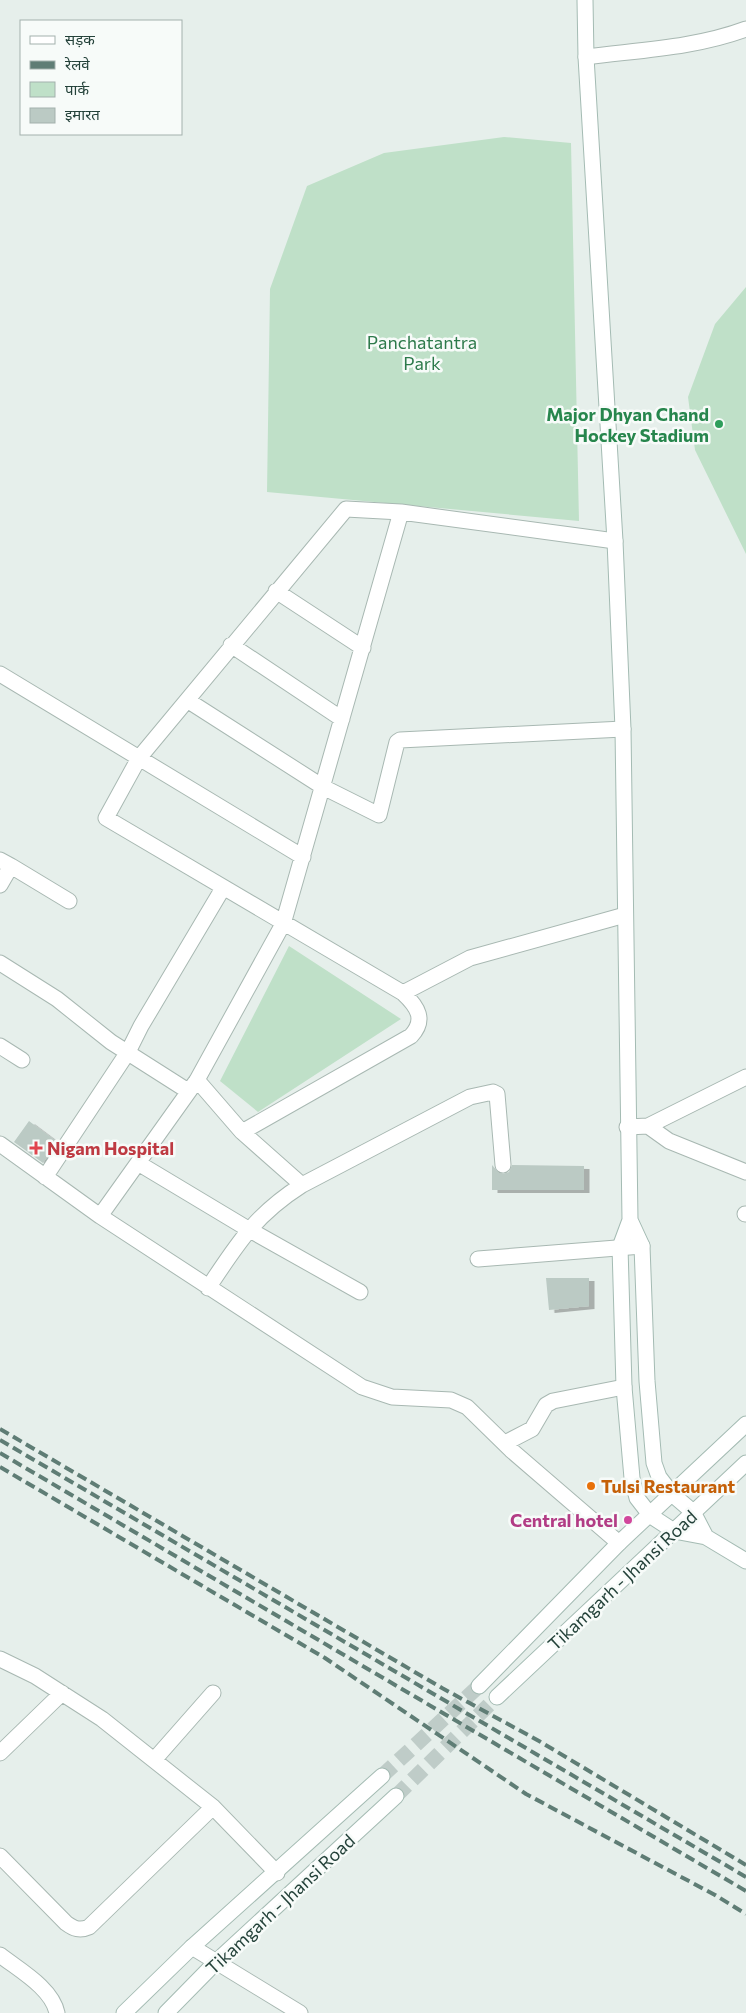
<svg xmlns="http://www.w3.org/2000/svg" width="746" height="2013" font-family="Commissioner,'Noto Sans Devanagari',sans-serif">
	<defs>
		<filter id="shadow"><feDropShadow dx="5.5" dy="3" stdDeviation="0" flood-color="#0004"/></filter>
	</defs>
	<rect width="100%" height="100%" fill="#e6efeb"/>
	<!-- green -->
	<path fill="#bfe0c8" d="M 504,137 L 571,143 L 579,521 L 267,492 L 270,289 L 307,186 L 384,153 Z
		M 746,287 L 746,554 L 695,450 L 688,397 L 715,324 Z
		M 289,946 L 401,1019 L 258,1112 L 220,1081 Z"/>
	<!-- building -->
	<path fill="#bbcac4" filter="url(#shadow)" d="M 29,1121 L 57,1142 L 43,1163 L 14,1142 Z
		M 492,1165 L 499,1173 L 503,1174 L 509,1172 L 512,1165 L 584,1166 L 584,1190 L 492,1190 Z
		M 546,1278 L 589,1278 L 589,1306 L 549,1310 Z"/>
	<g fill="none" stroke-linecap="round" stroke-linejoin="round">
		<!-- secondary-tunnel -->
		<path stroke="#bfccc8" stroke-width="15" stroke-dasharray="15 8" stroke-linecap="butt" d="M 382,1776 L 479,1686
			M 396,1796 L 497,1697"/>
		<defs>
			<path id="street" d="M 586,57 C 639,50 695,48 746,29
				M 276,591 L 363,648
				M 231,645 L 342,719
				M 0,674 L 303,857
				M 187,700 L 323,787 L 379,815 L 397,742 L 400,740 L 623,729
				M 0,860 L 11,866 L 0,885
				M 11,866 L 69,901
				M 0,963 L 57,999 L 111,1042 L 188,1091
				M 403,993 L 470,958 L 625,915
				M 0,1046 L 22,1060
				M 197,1080 L 242,1132 L 411,1036 C 426,1020 418,1007 403,993 L 106,818 L 139,758 L 346,509 L 401,512
				M 648,1126 L 669,1141 L 746,1172
				M 627,1127 L 648,1126 L 746,1077
				M 242,1132 L 302,1185
				M 0,1144 L 100,1216 L 197,1080 L 283,924 L 401,512 L 615,541
				M 138,1163 L 248,1229 L 360,1292
				M 45,1177 L 128,1052 L 141,1026 L 223,888
				M 745,1214 L 746,1214
				M 100,1216 L 362,1387 L 392,1397 L 451,1400 L 467,1407 L 511,1450 L 619,1543
				M 478,1259 L 642,1246
				M 208,1288 C 238,1243 255,1215 302,1185 L 470,1097 L 493,1092 L 497,1094 L 503,1165
				M 505,1443 L 532,1429 L 546,1405 L 553,1401 L 624,1387
				M 0,1659 L 35,1676 L 102,1719 L 213,1807 L 277,1873
				M 0,1753 L 62,1693
				M 154,1760 L 213,1693
				M 0,1856 L 66,1923 C 74,1929 80,1931 89,1927 L 213,1807
				M 192,1947 L 300,2013
				M 0,1955 C 19,1970 52,1988 57,2013"/>
			<path id="secondary" d="M 585,0 L 586,57 L 615,541 L 623,729 L 630,1220 L 642,1246 L 647,1381 L 654,1463 L 659,1477 L 672,1494 L 693,1512 L 706,1537
				M 630,1220 L 620,1247 L 624,1387 L 632,1478 L 637,1498 L 651,1516 L 674,1531 L 706,1537 L 746,1561
				M 479,1686 L 619,1543 L 746,1424
				M 497,1697 L 746,1463
				M 124,2013 L 192,1947 L 382,1776
				M 166,2013 L 217,1961 L 396,1796"/>
		</defs>
		<!-- street casing -->
		<use href="#street" stroke="#a8b8b2" stroke-width="17"/>
		<!-- secondary casing -->
		<use href="#secondary" stroke="#a4bbb3" stroke-width="17"/>
		<!-- street -->
		<use href="#street" stroke="#fff" stroke-width="15"/>
		<!-- secondary -->
		<use href="#secondary" stroke="#fff" stroke-width="15"/>
		<!-- rail -->
		<path stroke="#5f7d75" stroke-width="4" stroke-dasharray="10 5" stroke-linecap="butt" d="M 0,1429 L 442,1688 L 539,1741 L 746,1865
			M 0,1440 L 746,1877
			M 0,1453 L 746,1891
			M 0,1467 L 325,1658 L 526,1794 L 715,1895 L 746,1914"/>
	</g>
	<!-- markers -->
	<circle fill="#2e9e5b" stroke="#f7fbf9" stroke-width="2" cx="719" cy="424" r="5"/>
	<path fill="#e0444e" stroke="#f7fbf9" stroke-width="2" d="M33.5 1140.5h5v5h5v5h-5v5h-5v-5h-5v-5h5z"/>
	<circle fill="#e8710a" stroke="#f7fbf9" stroke-width="2" cx="591" cy="1486" r="5"/>
	<circle fill="#d1479c" stroke="#f7fbf9" stroke-width="2" cx="628" cy="1520" r="5"/>
	<g text-anchor="middle" dominant-baseline="central" stroke-width="5" stroke-linejoin="round" paint-order="stroke">
		<!-- park labels -->
		<g font-size="18" fill="#2d7a4b" stroke="#f7fbf9">
			<text x="422" y="342">Panchatantra<tspan x="422" dy="21">Park</tspan></text>
		</g>
		<!-- leisure labels -->
		<g font-size="18" font-weight="bold" fill="#27864d" stroke="#f7fbf9" text-anchor="end">
			<text x="709" y="414">Major Dhyan Chand<tspan x="709" dy="21">Hockey Stadium</tspan></text>
		</g>
		<!-- health labels -->
		<g font-size="18" font-weight="bold" fill="#be3a42" stroke="#f7fbf9" text-anchor="start">
			<text x="47" y="1148">Nigam Hospital</text>
		</g>
		<!-- food labels -->
		<g font-size="18" font-weight="bold" fill="#c56008" stroke="#f7fbf9" text-anchor="start">
			<text x="601" y="1486">Tulsi Restaurant</text>
		</g>
		<!-- hotel labels -->
		<g font-size="18" font-weight="bold" fill="#b23c85" stroke="#f7fbf9" text-anchor="end">
			<text x="618" y="1520">Central hotel</text>
		</g>
		<!-- street labels -->
		<g font-size="18" fill="#24423a" stroke="#f7fbf9">
			<text transform="translate(622 1580) rotate(-43)">Tikamgarh - Jhansi Road</text>
			<text transform="translate(280 1904) rotate(-43)">Tikamgarh - Jhansi Road</text>
		</g>
	</g>
	<!-- legend -->
	<rect x="20" y="20" width="162" height="115" fill="#f7fbf9" stroke="#a3b1ad"/>
	<rect x="30" y="36" width="25" height="8" fill="#ffffff" stroke="#a3b1ad"/>
	<text x="65" y="45" font-size="15" fill="#24423a">सड़क</text>
	<rect x="30" y="61" width="25" height="8" fill="#5f7d75" stroke="#a3b1ad"/>
	<text x="65" y="70" font-size="15" fill="#24423a">रेलवे</text>
	<rect x="30" y="82" width="25" height="15" fill="#bfe0c8" stroke="#a3b1ad"/>
	<text x="65" y="95" font-size="15" fill="#24423a">पार्क</text>
	<rect x="30" y="108" width="25" height="15" fill="#bbcac4" stroke="#a3b1ad"/>
	<text x="65" y="120" font-size="15" fill="#24423a">इमारत</text>
</svg>
